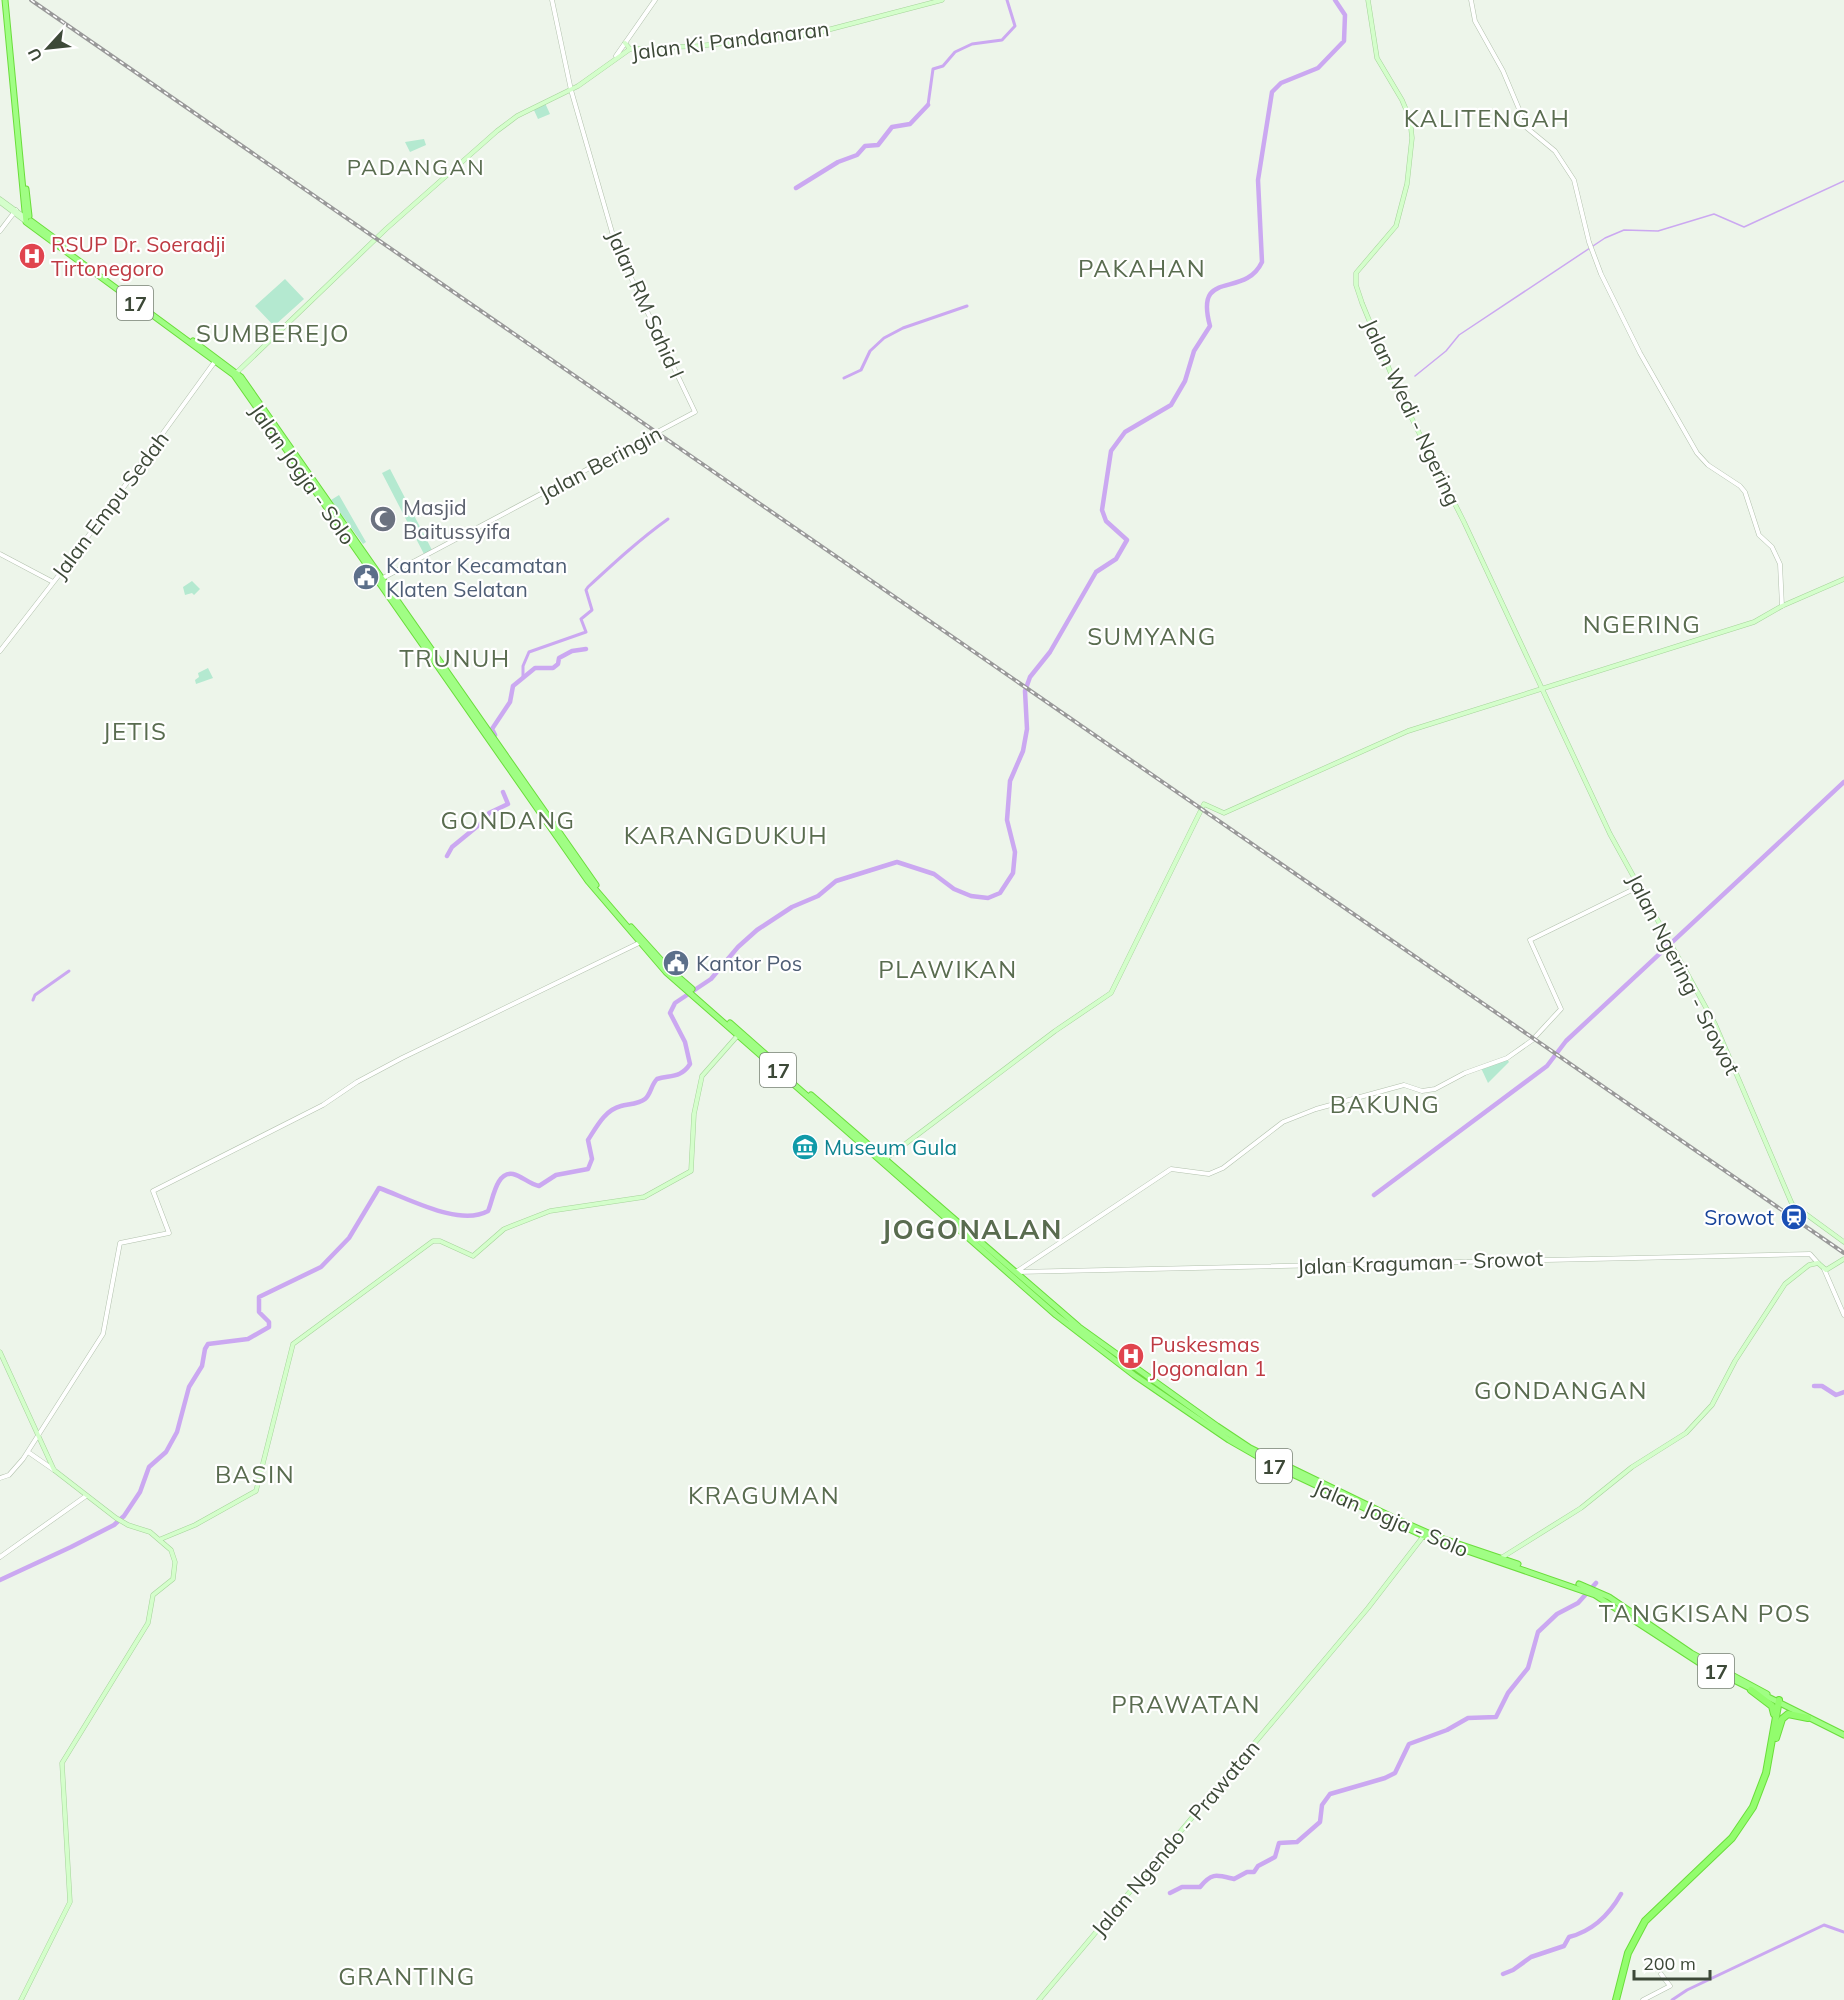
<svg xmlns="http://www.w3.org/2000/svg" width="1844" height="2000" font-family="Mulish,sans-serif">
	<rect width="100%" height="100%" fill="#edf5ea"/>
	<!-- green -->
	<path fill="#b4e9d0" d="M 545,103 L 550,114 L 538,119 L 533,108 Z
		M 424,139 L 426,145 L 410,152 L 405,142 Z
		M 285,279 L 304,299 L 274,326 L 255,306 Z
		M 390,469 L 432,550 L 424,554 L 382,473 Z
		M 339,495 L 366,542 L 363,544 L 331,500 Z
		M 192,581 L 200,589 L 194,595 L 192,593 L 185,595 L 183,587 Z
		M 208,668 L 213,678 L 196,684 L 195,680 L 199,677 L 198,673 Z
		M 1507,1059 L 1509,1062 L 1488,1083 L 1481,1068 Z"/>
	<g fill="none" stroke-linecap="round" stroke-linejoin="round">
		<!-- stream -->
		<path stroke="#cba8f1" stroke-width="1.5" d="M 1415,376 L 1446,351 L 1459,335 L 1605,238 L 1624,230 L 1658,231 L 1714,214 L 1744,227 L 1844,181"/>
		<!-- canal -->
		<path stroke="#cba8f1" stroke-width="3" d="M 928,105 L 933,69 L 943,66 L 955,52 L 972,44 L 1002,40 L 1015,26 L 1007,0
			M 844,378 L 861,370 L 870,351 L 884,338 L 903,328 L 967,306
			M 523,678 L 523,666 L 529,652 L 586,632 L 581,619 L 592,610 L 586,590 L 588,587 C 614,563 640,539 668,519
			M 33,1000 L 35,995 L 69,971
			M 1672,2000 L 1687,1990 L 1824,1925 L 1844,1932"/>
		<!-- river -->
		<path stroke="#cba8f1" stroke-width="4.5" d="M 796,188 L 838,162 L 857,155 L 865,146 L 878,145 L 892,127 L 910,124 L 928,105
			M 495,735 L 492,729 L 510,702 L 513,686 L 535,668 L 553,668 L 558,664 L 559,658 L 572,651 L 586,649
			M 447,856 L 452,847 L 485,820 L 489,813 L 508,804 L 503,792
			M 1374,1195 L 1547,1066 L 1566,1041 L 1844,782
			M 1814,1386 L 1822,1386 L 1836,1395 L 1844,1392
			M 0,1580 L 71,1547 L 114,1525 L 124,1516 L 140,1492 L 149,1467 L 166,1452 L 177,1432 L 189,1387 L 202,1366 L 205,1349 L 208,1344 L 248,1339 L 269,1327 L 269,1322 L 259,1312 L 259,1297 L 321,1267 L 349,1238 L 379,1188 C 408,1198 459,1227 488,1211 C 493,1200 496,1171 513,1174 C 522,1176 529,1184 539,1186 L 556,1175 L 588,1169 L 592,1159 L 588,1140 C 597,1126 605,1110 621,1106 C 629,1104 639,1104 645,1099 C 651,1094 651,1085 657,1079 C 671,1075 681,1078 690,1064 L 685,1042 L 670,1013 L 675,1003 L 711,979 L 738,947 L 757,930 L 792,907 L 818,896 L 836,881 L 897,862 L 934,874 L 954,889 L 971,896 L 988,898 L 1000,893 L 1013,873 L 1015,852 L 1007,820 L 1010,781 L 1023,751 L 1027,729 L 1025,691 L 1030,677 L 1050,652 L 1096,572 L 1116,559 L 1127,540 L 1106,521 L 1102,510 L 1111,451 L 1125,432 L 1171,405 L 1185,381 L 1194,351 L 1210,326 C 1194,267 1244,300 1262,262 L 1258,180 L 1272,92 L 1281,83 L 1318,68 L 1344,41 L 1345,15 L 1335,0
			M 1170,1893 L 1182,1887 L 1200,1887 C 1212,1872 1217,1875 1234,1879 L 1247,1872 L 1254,1872 L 1258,1866 L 1275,1857 L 1279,1843 L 1297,1842 L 1320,1822 L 1322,1805 L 1330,1794 L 1385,1778 L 1395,1773 L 1409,1744 L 1447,1730 L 1468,1718 L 1496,1717 L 1508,1693 L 1528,1668 L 1538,1632 L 1557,1614 L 1578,1603 L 1596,1583
			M 1503,1974 L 1513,1970 L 1531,1957 L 1564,1946 L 1569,1937 C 1593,1931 1609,1915 1621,1894"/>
		<defs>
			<path id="tertiary" d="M 1471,0 L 1475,21 L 1503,71 L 1527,128 L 1555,151 L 1574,180 L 1589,242 L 1601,274 L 1640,353 L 1697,453 L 1708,465 L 1740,486 L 1745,492 L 1759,535 L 1772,547 L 1780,564 L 1782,606
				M 616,56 L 655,0
				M 0,231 L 16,210
				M 0,554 L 53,582
				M 381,579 L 695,412 L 616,246 L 571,90 L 552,0
				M 0,651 L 73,557 L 216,360
				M 1536,1036 L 1561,1009 L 1530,940 L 1640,886
				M 1824,1269 L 1844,1315
				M 1016,1272 L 1171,1169 L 1209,1174 L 1223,1168 L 1283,1122 L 1316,1109 L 1404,1085 L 1422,1091 L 1435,1089 L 1465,1073 L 1507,1058 L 1534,1039
				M 1017,1272 L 1810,1254 L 1818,1263
				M 28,1452 L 54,1470
				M 0,1478 L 9,1475 L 23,1459 L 103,1334 L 120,1243 L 169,1233 L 153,1191 L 323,1105 L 357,1082 L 402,1058 L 639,943
				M 0,1557 L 86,1496
				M 1643,2000 L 1670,1986 L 1661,1974"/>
			<path id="secondary" d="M 1368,0 L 1377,58 L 1402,100 L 1410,119 L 1412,138 L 1407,184 L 1396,226 L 1356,273 L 1356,285 L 1362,303 L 1399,393 L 1464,522 L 1610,834 L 1715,1024 L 1792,1204 L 1844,1242
				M 625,43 L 630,49
				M 0,199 L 26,218
				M 0,202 L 25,221
				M 234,375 L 386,229 L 497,131 L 517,116 L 578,86 L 630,49 L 698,46 L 812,34 L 942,0
				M 884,1160 L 1055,1031 L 1111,993 L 1204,804 L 1224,813 L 1408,731 L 1754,622 L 1782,606 L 1844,579
				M 0,1352 L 54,1470 L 116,1518 L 128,1525 L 150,1532 L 171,1550 L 175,1562 L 173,1579 L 153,1595 L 148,1623 L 62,1763 L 70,1902 L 21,2000
				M 161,1539 L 195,1525 L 256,1491 L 293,1344 L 433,1241 L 440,1241 L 473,1256 L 504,1229 L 550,1211 L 644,1197 L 691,1171 L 694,1114 L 702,1076 L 739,1034
				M 1501,1558 L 1581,1508 L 1632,1467 L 1686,1433 L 1712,1405 L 1735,1361 L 1785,1284 L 1809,1265 L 1818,1263 L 1826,1270 L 1844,1259
				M 1039,2000 L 1368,1608 L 1425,1534"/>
			<path id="trunk" d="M 5,0 L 26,222 L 234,375 L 588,881 L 666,972 L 1056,1315 L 1134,1375 L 1229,1440 L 1271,1464 L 1424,1536 L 1595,1595 L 1698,1662 L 1844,1735
				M 26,189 L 29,216
				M 31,221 L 65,246
				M 193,341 L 241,377 L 596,885
				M 631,927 L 669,969 L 692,989
				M 730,1023 L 788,1074
				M 811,1095 L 1079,1327 L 1217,1426 L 1250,1448 L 1392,1517 L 1435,1536 L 1518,1564
				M 1579,1584 L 1609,1597 L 1691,1653 L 1767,1694"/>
			<path id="motorway" d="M 1751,1690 L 1772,1706 L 1774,1714
				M 1776,1738 L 1782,1719 L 1788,1714 L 1808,1718
				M 1616,2000 L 1628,1953 L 1645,1921 L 1732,1838 L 1753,1807 L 1766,1773 L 1779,1700"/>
		</defs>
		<!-- tertiary casing -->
		<use href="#tertiary" stroke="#b2c1ad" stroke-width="5"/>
		<!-- secondary casing -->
		<use href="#secondary" stroke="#a5d49a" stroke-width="5"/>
		<!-- trunk casing -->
		<use href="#trunk" stroke="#6bdd3c" stroke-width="7"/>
		<!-- motorway casing -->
		<use href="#motorway" stroke="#6bdd3c" stroke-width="8"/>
		<!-- tertiary -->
		<use href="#tertiary" stroke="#fff" stroke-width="4"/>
		<!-- secondary -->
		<use href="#secondary" stroke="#d4fecb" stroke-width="4"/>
		<!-- trunk -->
		<use href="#trunk" stroke="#a0fe84" stroke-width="5"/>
		<!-- motorway -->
		<use href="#motorway" stroke="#92fd6d" stroke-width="6"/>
		<defs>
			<path id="rail" d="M 31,0 L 1844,1253"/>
		</defs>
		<!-- rail casing -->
		<use href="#rail" stroke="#999" stroke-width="4"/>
		<!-- rail -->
		<use href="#rail" stroke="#fff" stroke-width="1.5" stroke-dasharray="4.5" stroke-linecap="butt"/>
	</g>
	<!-- icons -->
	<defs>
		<symbol id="hospital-disc" viewBox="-11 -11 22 22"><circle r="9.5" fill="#e0444e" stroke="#fff"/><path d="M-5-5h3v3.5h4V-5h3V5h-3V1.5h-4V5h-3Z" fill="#fff"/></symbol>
		<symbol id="mosque-disc" viewBox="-11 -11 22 22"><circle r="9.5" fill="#6b7280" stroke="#fff"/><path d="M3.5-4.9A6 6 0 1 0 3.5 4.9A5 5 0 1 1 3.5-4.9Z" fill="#fff"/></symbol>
		<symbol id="civic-disc" viewBox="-11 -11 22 22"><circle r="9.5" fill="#5c6f8a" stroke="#fff"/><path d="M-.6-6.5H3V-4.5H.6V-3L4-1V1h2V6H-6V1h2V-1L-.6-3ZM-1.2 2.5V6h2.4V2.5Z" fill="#fff"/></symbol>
		<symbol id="museum-disc" viewBox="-11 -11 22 22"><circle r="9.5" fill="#0f9aa8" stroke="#fff"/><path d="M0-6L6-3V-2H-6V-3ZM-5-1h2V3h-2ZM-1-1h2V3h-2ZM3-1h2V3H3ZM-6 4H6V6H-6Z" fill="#fff"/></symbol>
		<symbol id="station-disc" viewBox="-11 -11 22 22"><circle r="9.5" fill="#1a4fb4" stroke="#fff"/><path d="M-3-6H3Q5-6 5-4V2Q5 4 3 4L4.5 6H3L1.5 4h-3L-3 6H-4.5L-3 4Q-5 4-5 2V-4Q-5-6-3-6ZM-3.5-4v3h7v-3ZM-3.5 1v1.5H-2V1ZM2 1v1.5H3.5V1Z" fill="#fff"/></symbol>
	</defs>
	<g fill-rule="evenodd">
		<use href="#hospital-disc" x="17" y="241" width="30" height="30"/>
		<use href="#mosque-disc" x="368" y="504" width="30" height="30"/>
		<use href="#civic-disc" x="351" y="562" width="30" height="30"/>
		<use href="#civic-disc" x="661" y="948" width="30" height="30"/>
		<use href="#museum-disc" x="790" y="1132" width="30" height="30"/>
		<use href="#station-disc" x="1779" y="1202" width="30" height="30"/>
		<use href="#hospital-disc" x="1116" y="1341" width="30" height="30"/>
	</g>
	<g text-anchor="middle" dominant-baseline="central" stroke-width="4.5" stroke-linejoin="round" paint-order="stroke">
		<!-- shield labels -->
		<g fill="#fff" stroke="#778074" stroke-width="1.5">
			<rect x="117" y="286" width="36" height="34" rx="4.5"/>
			<rect x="760" y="1053" width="36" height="34" rx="4.5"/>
			<rect x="1256" y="1449" width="36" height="34" rx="4.5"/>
			<rect x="1698" y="1654" width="36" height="34" rx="4.5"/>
		</g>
		<g font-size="20" font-weight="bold" fill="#3d4938">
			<text x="135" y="303">17</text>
			<text x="778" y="1070">17</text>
			<text x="1274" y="1466">17</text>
			<text x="1716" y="1671">17</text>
		</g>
		<!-- street labels -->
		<g font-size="21" fill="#3d4938" stroke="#fff">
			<text transform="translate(730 40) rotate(-7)">Jalan Ki Pandanaran</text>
			<text transform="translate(646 304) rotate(66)">Jalan RM Sahid I</text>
			<text transform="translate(1412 412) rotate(65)">Jalan Wedi - Ngering</text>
			<text transform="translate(600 463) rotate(-28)">Jalan Beringin</text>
			<text transform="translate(303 474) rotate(55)">Jalan Jogja - Solo</text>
			<text transform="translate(110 505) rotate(-53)">Jalan Empu Sedah</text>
			<text transform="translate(1684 974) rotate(63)">Jalan Ngering - Srowot</text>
			<text transform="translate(1420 1262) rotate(-2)">Jalan Kraguman - Srowot</text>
			<text transform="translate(1391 1518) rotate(23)">Jalan Jogja - Solo</text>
			<text transform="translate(1175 1838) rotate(-50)">Jalan Ngendo - Prawatan</text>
		</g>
		<!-- health labels -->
		<g font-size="21" fill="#be3a42" stroke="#fff" text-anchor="start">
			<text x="51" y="244">RSUP Dr. Soeradji<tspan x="51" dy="24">Tirtonegoro</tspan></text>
			<text x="1150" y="1344">Puskesmas<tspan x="1150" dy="24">Jogonalan 1</tspan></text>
		</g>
		<!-- worship labels -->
		<g font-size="21" fill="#5b616d" stroke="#fff" text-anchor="start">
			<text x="403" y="507">Masjid<tspan x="403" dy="24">Baitussyifa</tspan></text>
		</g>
		<!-- service labels -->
		<g font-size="21" fill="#4e5e75" stroke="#fff" text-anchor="start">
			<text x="386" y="565">Kantor Kecamatan<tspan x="386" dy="24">Klaten Selatan</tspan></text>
			<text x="696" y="963">Kantor Pos</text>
		</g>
		<!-- culture labels -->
		<g font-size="21" fill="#0d838f" stroke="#fff" text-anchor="start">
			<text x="824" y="1147">Museum Gula</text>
		</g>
		<!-- transit labels -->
		<g font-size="21" fill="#164399" stroke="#fff" text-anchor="end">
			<text x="1774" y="1217">Srowot</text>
		</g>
		<!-- neighbourhood labels -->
		<g font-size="22" letter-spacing="1.5" fill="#596c4f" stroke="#fff">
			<text x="416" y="167">PADANGAN</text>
		</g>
		<!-- quarter labels -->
		<g font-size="24" letter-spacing="1.5" fill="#596c4f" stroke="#fff">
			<text x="1487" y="118">KALITENGAH</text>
			<text x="1142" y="268">PAKAHAN</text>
			<text x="273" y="333">SUMBEREJO</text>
			<text x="1642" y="624">NGERING</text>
			<text x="1152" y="636">SUMYANG</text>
			<text x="455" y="658">TRUNUH</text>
			<text x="135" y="731">JETIS</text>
			<text x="508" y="820">GONDANG</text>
			<text x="726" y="835">KARANGDUKUH</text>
			<text x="948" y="969">PLAWIKAN</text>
			<text x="1385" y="1104">BAKUNG</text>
			<text x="1561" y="1390">GONDANGAN</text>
			<text x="255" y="1474">BASIN</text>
			<text x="764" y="1495">KRAGUMAN</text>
			<text x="1705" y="1613">TANGKISAN POS</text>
			<text x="1186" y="1704">PRAWATAN</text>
			<text x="407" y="1976">GRANTING</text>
		</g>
		<!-- district labels -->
		<g font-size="27" font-weight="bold" letter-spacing="1.5" fill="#596c4f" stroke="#fff">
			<text x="972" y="1229">JOGONALAN</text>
		</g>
	</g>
	<!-- north arrow -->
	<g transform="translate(48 48) rotate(243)" stroke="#ffffff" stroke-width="4.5" paint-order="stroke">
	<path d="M0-4.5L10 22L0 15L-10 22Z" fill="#3d4938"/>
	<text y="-9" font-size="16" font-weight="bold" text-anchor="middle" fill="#3d4938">U</text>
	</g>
	<!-- scale -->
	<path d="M1634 1970v9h76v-9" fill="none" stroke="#3d4938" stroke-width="3"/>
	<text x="1643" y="1970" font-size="18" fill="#3d4938" stroke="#ffffff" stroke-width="4.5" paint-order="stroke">200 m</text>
</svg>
